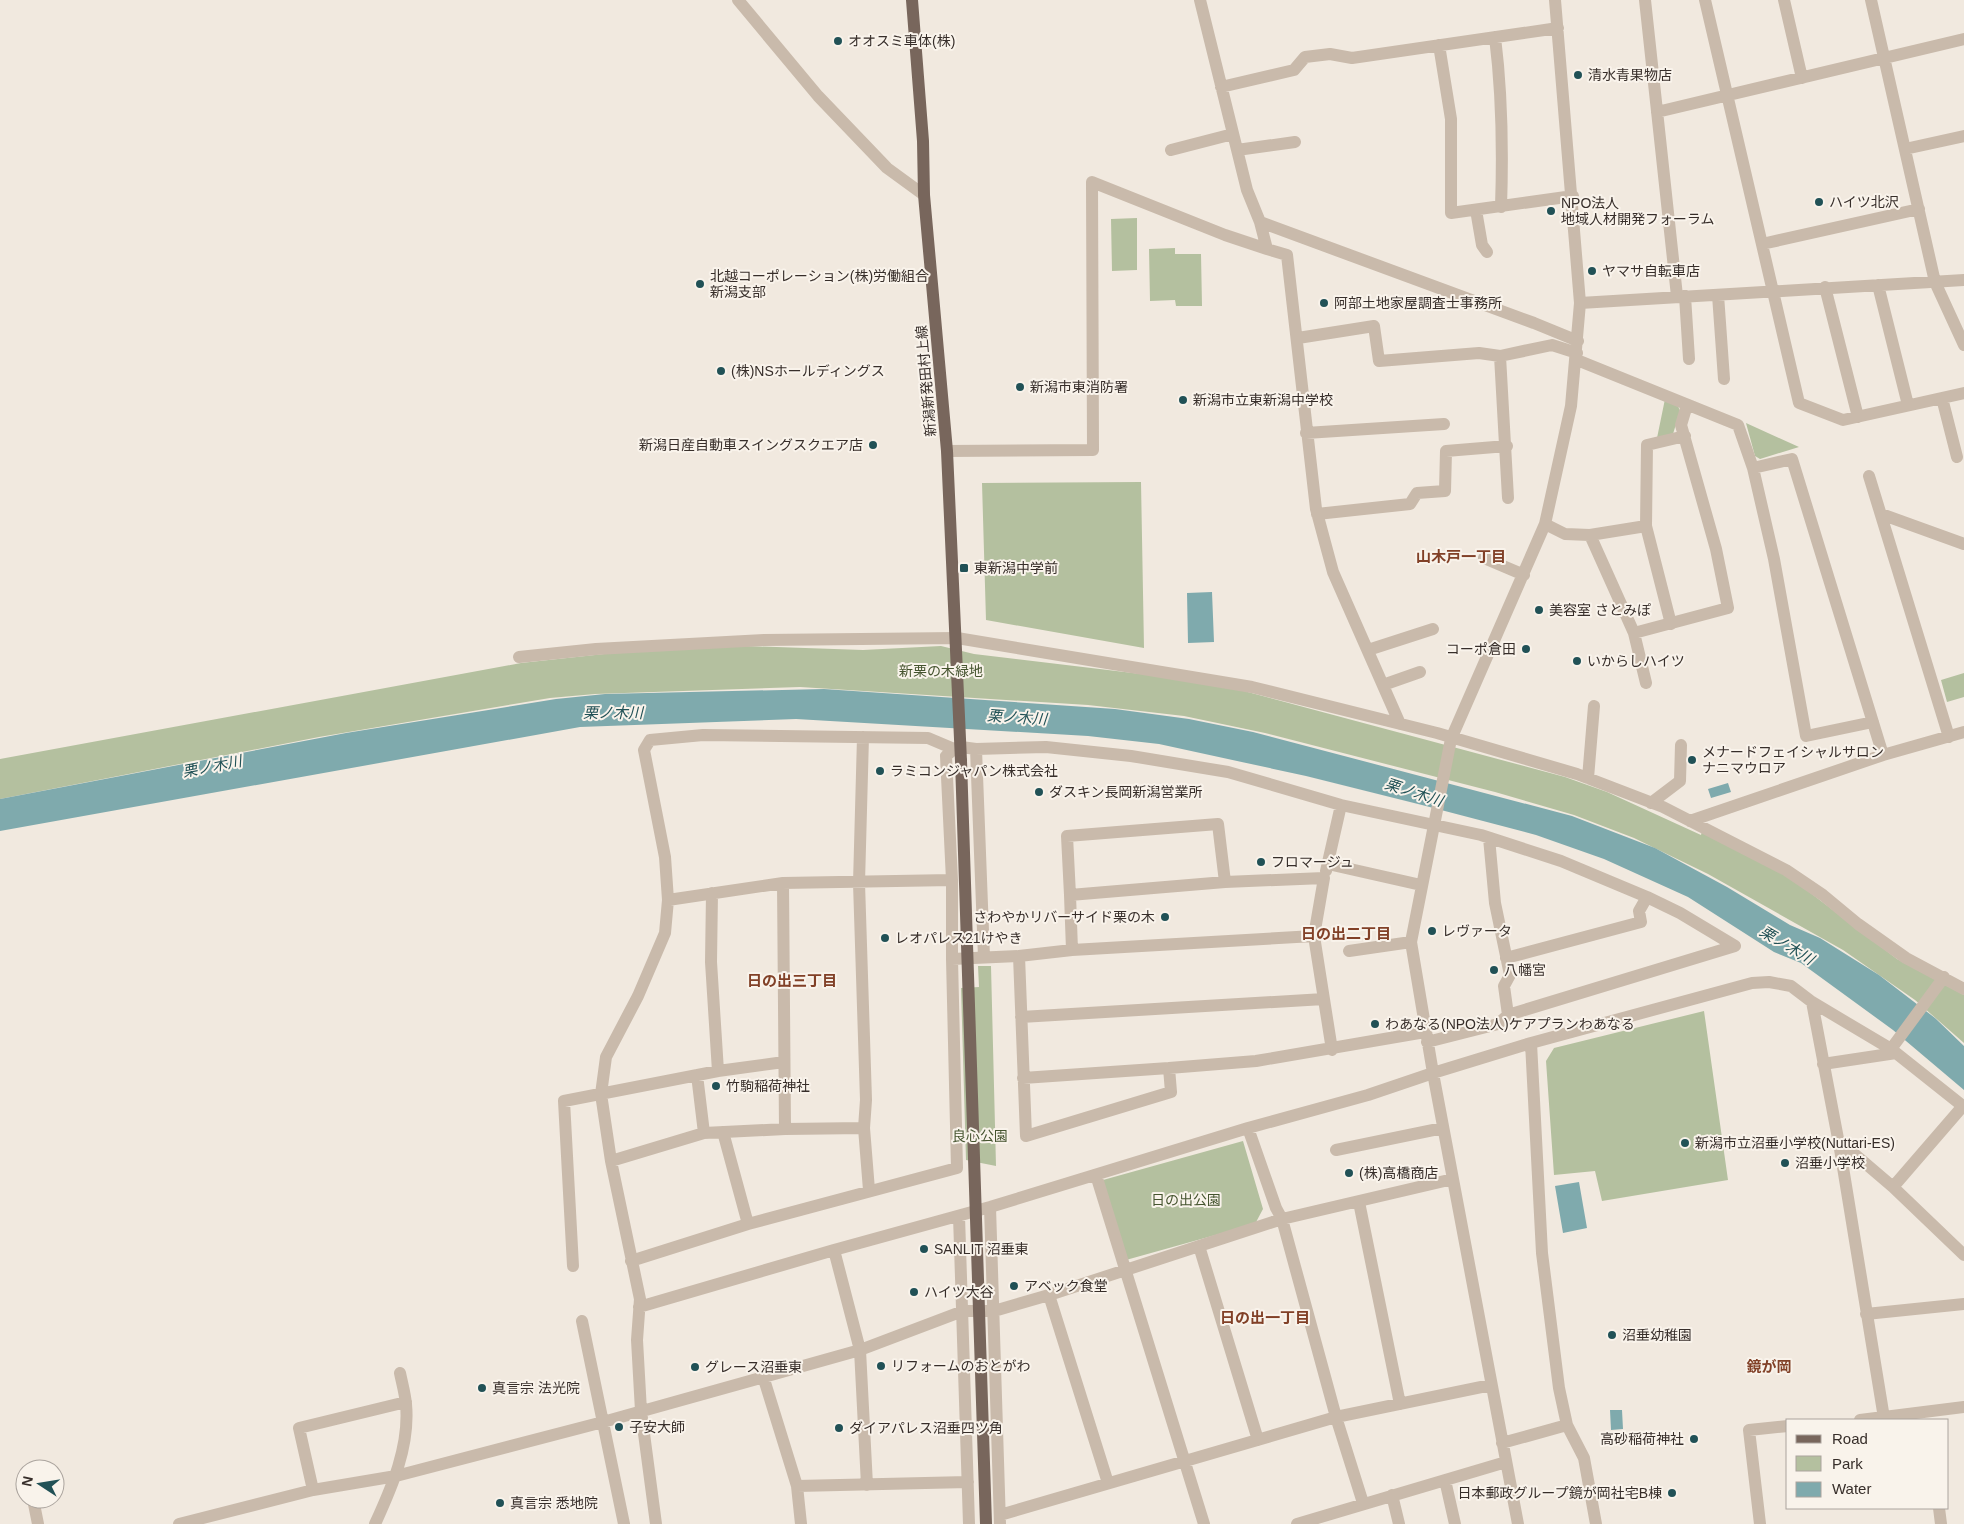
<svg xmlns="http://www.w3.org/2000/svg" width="1964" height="1524" font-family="Arial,'Noto Sans JP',sans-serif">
	<rect width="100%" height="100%" fill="#f1e9df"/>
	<!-- green -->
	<path fill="#b4c09f" d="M 1137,218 L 1137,270 L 1112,271 L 1111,219 Z
		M 1175,248 L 1175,254 L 1201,254 L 1202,306 L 1176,306 L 1175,300 L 1150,301 L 1149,249 Z
		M 1665,399 L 1678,406 L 1680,411 L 1673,434 L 1657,438 Z
		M 1746,423 L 1799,447 L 1760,459 L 1755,456 Z
		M 1141,482 L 1144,648 L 986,620 L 982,483 Z
		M 744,646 L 863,650 L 941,646 L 974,654 L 1158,676 L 1244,691 L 1565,777 L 1607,792 L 1701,835 L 1702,831 L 1787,875 L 1897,959 L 1964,995 L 1964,1043 L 1915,1000 L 1843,950 L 1708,874 L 1634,838 L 1574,815 L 1495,792 L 1265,733 L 1184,716 L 1088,705 L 800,687 L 595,694 L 550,698 L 319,737 L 0,799 L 0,759 L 521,663 L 641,650 Z
		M 1964,673 L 1964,697 L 1947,702 L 1941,680 Z
		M 978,966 L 991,966 L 996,1166 L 966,1160 L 961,988 L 979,987 Z
		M 1704,1011 L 1728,1180 L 1602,1201 L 1595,1171 L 1554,1175 L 1546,1061 L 1554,1048 Z
		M 1243,1141 L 1263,1209 L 1255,1224 L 1126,1260 L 1103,1180 Z"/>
	<!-- water -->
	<path fill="#7faaad" d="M 1212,592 L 1214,642 L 1188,643 L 1187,593 Z
		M 824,689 L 1115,709 L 1189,719 L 1253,732 L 1572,816 L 1655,848 L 1727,887 L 1790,925 L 1820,938 L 1879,975 L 1935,1018 L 1964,1046 L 1964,1090 L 1893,1030 L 1801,963 L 1774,952 L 1688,897 L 1604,859 L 1536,835 L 1422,805 L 1306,776 L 1159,744 L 1088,736 L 796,719 L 580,727 L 0,831 L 0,799 L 346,733 L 556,699 L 605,694 Z
		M 1728,783 L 1731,792 L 1711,798 L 1708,789 Z
		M 1579,1182 L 1587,1228 L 1563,1233 L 1555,1186 Z
		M 1610,1410 L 1622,1410 L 1623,1429 L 1611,1430 Z"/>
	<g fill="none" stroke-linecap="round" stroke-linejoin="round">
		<!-- street -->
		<path stroke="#c9baab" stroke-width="12" d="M 738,0 L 818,96 L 887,168 L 924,195
			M 1200,0 L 1247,190 L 1260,222 L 1267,249 L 1287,255 L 1316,509 L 1333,572 L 1400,724
			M 1645,0 L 1677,296
			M 1705,0 L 1799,403 L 1843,420 L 1964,393
			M 1784,0 L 1802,78
			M 1871,0 L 1935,282 L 1964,345
			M 1495,37 C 1502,93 1503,149 1501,207
			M 1439,45 L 1451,119 L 1451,213 L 1573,196
			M 1221,87 L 1294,70 L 1305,57 L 1330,54 L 1352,58 L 1558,28
			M 1657,112 L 1964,39
			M 1905,149 L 1964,136
			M 1171,150 L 1233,134
			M 1237,150 L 1295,142
			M 1476,210 L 1482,245 L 1487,252
			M 1260,222 L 1534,323 L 1578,341
			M 1762,244 L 1919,209
			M 1878,285 L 1908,405
			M 1825,287 L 1858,417
			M 1718,295 L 1724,379
			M 1685,296 L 1689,359
			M 1580,303 L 1964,280
			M 1298,338 L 1374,326 L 1379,361 L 1479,353 L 1500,356 L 1552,345 L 1577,353
			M 1500,356 L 1508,498
			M 1577,360 L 1738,425 L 1753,468 L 1774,559 L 1806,736 L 1873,722
			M 1942,398 L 1957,457
			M 1306,433 L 1444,424
			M 947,451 L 1093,450 L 1092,182 L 1225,235 L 1267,249
			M 1753,468 L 1792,459 L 1883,755
			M 1869,476 L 1949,737
			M 1317,514 L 1410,504 L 1417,493 L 1445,491 L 1446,451 L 1507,446
			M 1881,514 L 1964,544
			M 1545,524 L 1565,534 L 1590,535 L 1646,526
			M 1590,535 L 1634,633 L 1728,608 L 1716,549 L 1681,425 L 1687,405
			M 1484,558 L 1524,575
			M 1671,624 L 1646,526 L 1647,445 L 1685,436
			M 1634,633 L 1646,683
			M 1368,650 L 1433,629
			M 519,657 L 596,649 L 764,640 L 957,638 L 1252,687 L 1437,733 L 1577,774 L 1663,807 L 1786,870 L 1823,895 L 1858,924 L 1906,958 L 1964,989
			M 1383,685 L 1420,672
			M 863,737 L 859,883 L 866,1100 L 864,1128 L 869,1190
			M 954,749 L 946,756 L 952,880 L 952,959 L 1019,956
			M 976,749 L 984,957
			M 1588,778 L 1594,706
			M 1651,803 L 1680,781 L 1681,745
			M 1690,821 L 1883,755 L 1964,732
			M 1489,838 L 1495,903 L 1510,975 L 1504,986 L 1508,1015
			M 1328,864 L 1421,885
			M 1326,871 L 1341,805
			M 1225,882 L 1218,824 L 1067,836 L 1070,895 L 1225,882 L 1324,878 L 1314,936 L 1072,950 L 1019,956 L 1026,1136 L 1171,1092 L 1169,1068 L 1256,1061 L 1425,1032
			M 783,883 L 785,1129
			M 1070,895 L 1072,950
			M 668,900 L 783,883 L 952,880
			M 1314,936 L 1332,1050
			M 1349,951 L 1411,942
			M 1506,958 L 1641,922 L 1639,911 L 1647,897
			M 1812,1002 L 1840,1149 L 1884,1418
			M 1021,1017 L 1324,999
			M 1427,1042 L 1498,1024 L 1508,1015 L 1735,946
			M 1891,1049 L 1944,977
			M 1823,1064 L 1896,1053
			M 718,1071 L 784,1062
			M 697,1075 L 704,1133
			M 1023,1078 L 1169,1068
			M 1248,1128 L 1276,1208 L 1282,1219 L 1336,1417 L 1363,1503
			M 723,1132 L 748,1224
			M 1838,1140 L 1893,1187 L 1964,1255
			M 1336,1150 L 1443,1128
			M 611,1161 L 704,1133 L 785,1129 L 864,1128
			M 1096,1175 L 1204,1524
			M 1893,1187 L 1963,1106
			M 1359,1202 L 1400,1404
			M 990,1207 L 1000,1524
			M 959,1216 L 969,1524
			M 1199,1246 L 1258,1440
			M 631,1261 L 748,1224 L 957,1168 L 952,959
			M 573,1266 L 564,1101 L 718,1071 L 711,962 L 712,893
			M 1049,1295 L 1108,1483
			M 639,1307 L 834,1250
			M 1866,1314 L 1964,1304
			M 582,1321 L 624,1524
			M 763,1376 L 797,1486 L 968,1482
			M 1860,1420 L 1964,1407
			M 1502,1443 L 1567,1425
			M 1445,1480 L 1455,1524
			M 867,1485 L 860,1350 L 834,1250 L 990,1207 L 1248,1128 L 1368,1095 L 1433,1073 L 1531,1043
			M 797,1486 L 801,1524
			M 313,1490 L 299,1428 L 406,1402
			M 1392,1495 L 1399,1524
			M 33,1499 L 38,1524
			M 1939,1508 L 1941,1524
			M 1000,1515 L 1336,1417 L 1491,1385
			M 179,1524 L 313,1490 L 396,1476 L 603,1422 L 860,1350 L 963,1311 L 994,1311 L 1049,1295 L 1282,1219 L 1453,1179
			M 375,1524 C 392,1487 410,1446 406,1404 C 405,1393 402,1383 400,1373
			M 656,1524 L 641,1411 L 637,1340 L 640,1299 L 611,1161 L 601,1094 L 606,1057 L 638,996 L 665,933 L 668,900 L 665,857 L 644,750 L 650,740 L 703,735 L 928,738 L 954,749 L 961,747 L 976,749 L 1046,747 L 1131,756 L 1228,772 L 1341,805 L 1481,835 L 1561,861 L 1647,897 L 1680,913 L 1735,946
			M 1297,1524 L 1506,1462
			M 1518,1524 L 1433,1073 L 1411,942 L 1451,739 L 1545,524 L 1571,406 L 1580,303 L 1555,0
			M 1596,1524 L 1584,1458 L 1567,1425 L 1559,1388 L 1542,1253 L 1531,1043 L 1752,983 L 1769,982 L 1791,986 L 1812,1002 L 1891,1049 L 1964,1107
			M 1760,1524 L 1749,1430 L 1788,1426"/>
		<!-- primary -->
		<path stroke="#78665c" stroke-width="12" d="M 912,0 L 923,141 L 924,195 L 947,451 L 961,761"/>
		<!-- primary-bridge -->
		<path stroke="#78665c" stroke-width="12" d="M 961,761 L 986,1524"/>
	</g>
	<!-- markers -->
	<g fill="#215156" stroke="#f9f3eb" stroke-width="2">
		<circle cx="838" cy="41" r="5"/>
		<circle cx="1578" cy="75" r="5"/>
		<circle cx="1819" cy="202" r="5"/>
		<circle cx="1551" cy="211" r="5"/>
		<circle cx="1592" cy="271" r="5"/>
		<circle cx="700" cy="284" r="5"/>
		<circle cx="1324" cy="303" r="5"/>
		<circle cx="721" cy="371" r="5"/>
		<circle cx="1020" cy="387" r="5"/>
		<circle cx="1183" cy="400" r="5"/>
		<circle cx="873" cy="445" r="5"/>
		<rect x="959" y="563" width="10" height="10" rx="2.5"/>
		<circle cx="1539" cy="610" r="5"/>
		<circle cx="1526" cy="649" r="5"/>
		<circle cx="1577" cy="661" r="5"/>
		<circle cx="1692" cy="760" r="5"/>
		<circle cx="880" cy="771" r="5"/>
		<circle cx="1039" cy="792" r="5"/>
		<circle cx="1261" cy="862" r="5"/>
		<circle cx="1165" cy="917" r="5"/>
		<circle cx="1432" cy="931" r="5"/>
		<circle cx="885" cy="938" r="5"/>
		<circle cx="1494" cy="970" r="5"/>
		<circle cx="1375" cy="1024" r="5"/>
		<circle cx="716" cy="1086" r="5"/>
		<circle cx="1685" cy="1143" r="5"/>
		<circle cx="1785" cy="1163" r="5"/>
		<circle cx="1349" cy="1173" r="5"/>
		<circle cx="924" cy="1249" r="5"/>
		<circle cx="1014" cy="1286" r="5"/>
		<circle cx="914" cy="1292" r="5"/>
		<circle cx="1612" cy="1335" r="5"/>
		<circle cx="881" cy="1366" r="5"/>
		<circle cx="695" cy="1367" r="5"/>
		<circle cx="482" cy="1388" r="5"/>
		<circle cx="619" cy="1427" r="5"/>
		<circle cx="839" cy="1428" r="5"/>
		<circle cx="1694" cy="1439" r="5"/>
		<circle cx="1672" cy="1493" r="5"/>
		<circle cx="500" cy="1503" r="5"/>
	</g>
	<g text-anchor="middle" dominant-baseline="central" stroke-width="4" stroke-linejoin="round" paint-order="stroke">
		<!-- poi labels -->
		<g font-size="14" fill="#372e2a" stroke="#f9f3eb" text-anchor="start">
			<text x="848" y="41">オオスミ車体(株)</text>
			<text x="1588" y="75">清水青果物店</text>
			<text x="1829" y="202">ハイツ北沢</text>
			<text x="1561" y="203">NPO法人<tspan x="1561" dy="16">地域人材開発フォーラム</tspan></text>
			<text x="1602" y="271">ヤマサ自転車店</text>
			<text x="710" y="276">北越コーポレーション(株)労働組合<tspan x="710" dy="16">新潟支部</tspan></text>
			<text x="1334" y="303">阿部土地家屋調査士事務所</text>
			<text x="731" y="371">(株)NSホールディングス</text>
			<text x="1030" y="387">新潟市東消防署</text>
			<text x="1193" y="400">新潟市立東新潟中学校</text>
			<text x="863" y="445" text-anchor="end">新潟日産自動車スイングスクエア店</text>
			<text x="974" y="568">東新潟中学前</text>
			<text x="1549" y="610">美容室 さとみぽ</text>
			<text x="1516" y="649" text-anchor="end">コーポ倉田</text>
			<text x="1587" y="661">いからしハイツ</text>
			<text x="1702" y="752">メナードフェイシャルサロン<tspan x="1702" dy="16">ナニマウロア</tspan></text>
			<text x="890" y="771">ラミコンジャパン株式会社</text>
			<text x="1049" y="792">ダスキン長岡新潟営業所</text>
			<text x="1271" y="862">フロマージュ</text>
			<text x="1155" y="917" text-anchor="end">さわやかリバーサイド栗の木</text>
			<text x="1442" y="931">レヴァータ</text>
			<text x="895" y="938">レオパレス21けやき</text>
			<text x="1504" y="970">八幡宮</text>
			<text x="1385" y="1024">わあなる(NPO法人)ケアプランわあなる</text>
			<text x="726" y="1086">竹駒稲荷神社</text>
			<text x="1695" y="1143">新潟市立沼垂小学校(Nuttari-ES)</text>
			<text x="1795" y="1163">沼垂小学校</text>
			<text x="1359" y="1173">(株)高橋商店</text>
			<text x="934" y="1249">SANLIT 沼垂東</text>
			<text x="1024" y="1286">アベック食堂</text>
			<text x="924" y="1292">ハイツ大谷</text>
			<text x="1622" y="1335">沼垂幼稚園</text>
			<text x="891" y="1366">リフォームのおとがわ</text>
			<text x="705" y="1367">グレース沼垂東</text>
			<text x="492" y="1388">真言宗 法光院</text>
			<text x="629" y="1427">子安大師</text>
			<text x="849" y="1428">ダイアパレス沼垂四ツ角</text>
			<text x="1684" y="1439" text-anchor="end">高砂稲荷神社</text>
			<text x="1662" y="1493" text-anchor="end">日本郵政グループ鏡が岡社宅B棟</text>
			<text x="510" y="1503">真言宗 悉地院</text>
		</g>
		<!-- street labels -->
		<g font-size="14" fill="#372e2a" stroke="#f9f3eb">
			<text transform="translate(926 381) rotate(-95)">新潟新発田村上線</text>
		</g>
		<!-- park labels -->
		<g font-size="14" fill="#45542f" stroke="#f9f3eb">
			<text x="941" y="671">新栗の木緑地</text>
			<text x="980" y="1136">良心公園</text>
			<text x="1186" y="1200">日の出公園</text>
		</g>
		<!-- neighbourhood labels -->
		<g font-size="15" font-weight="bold" fill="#814027" stroke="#f9f3eb">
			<text x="1461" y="556">山木戸一丁目</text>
			<text x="1346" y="933">日の出二丁目</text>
			<text x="792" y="980">日の出三丁目</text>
			<text x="1265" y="1317">日の出一丁目</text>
			<text x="1769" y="1366">鏡が岡</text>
		</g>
		<!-- water labels -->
		<g font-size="15" font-style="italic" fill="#215156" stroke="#f9f3eb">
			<text x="613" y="712">栗ノ木川</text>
			<text transform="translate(1017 717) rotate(4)">栗ノ木川</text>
			<text transform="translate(212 766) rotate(-11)">栗ノ木川</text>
			<text transform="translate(1414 792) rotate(18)">栗ノ木川</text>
			<text transform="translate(1787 945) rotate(31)">栗ノ木川</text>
		</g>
	</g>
	<!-- legend -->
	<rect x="1786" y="1419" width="162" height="90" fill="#f9f3eb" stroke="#aba49e"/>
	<rect x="1796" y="1435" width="25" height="8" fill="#78665c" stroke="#aba49e"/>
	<text x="1832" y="1444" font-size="15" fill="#372e2a">Road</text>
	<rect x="1796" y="1456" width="25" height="15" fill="#b4c09f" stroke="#aba49e"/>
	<text x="1832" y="1469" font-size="15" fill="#372e2a">Park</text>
	<rect x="1796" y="1482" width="25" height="15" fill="#7faaad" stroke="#aba49e"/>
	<text x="1832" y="1494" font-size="15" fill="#372e2a">Water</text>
	<!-- north arrow -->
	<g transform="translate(40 1484) rotate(282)"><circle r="24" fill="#f9f3eb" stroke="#aba49e"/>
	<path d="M0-4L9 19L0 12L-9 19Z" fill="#215156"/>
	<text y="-8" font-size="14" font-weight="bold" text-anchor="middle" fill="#372e2a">N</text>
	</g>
</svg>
